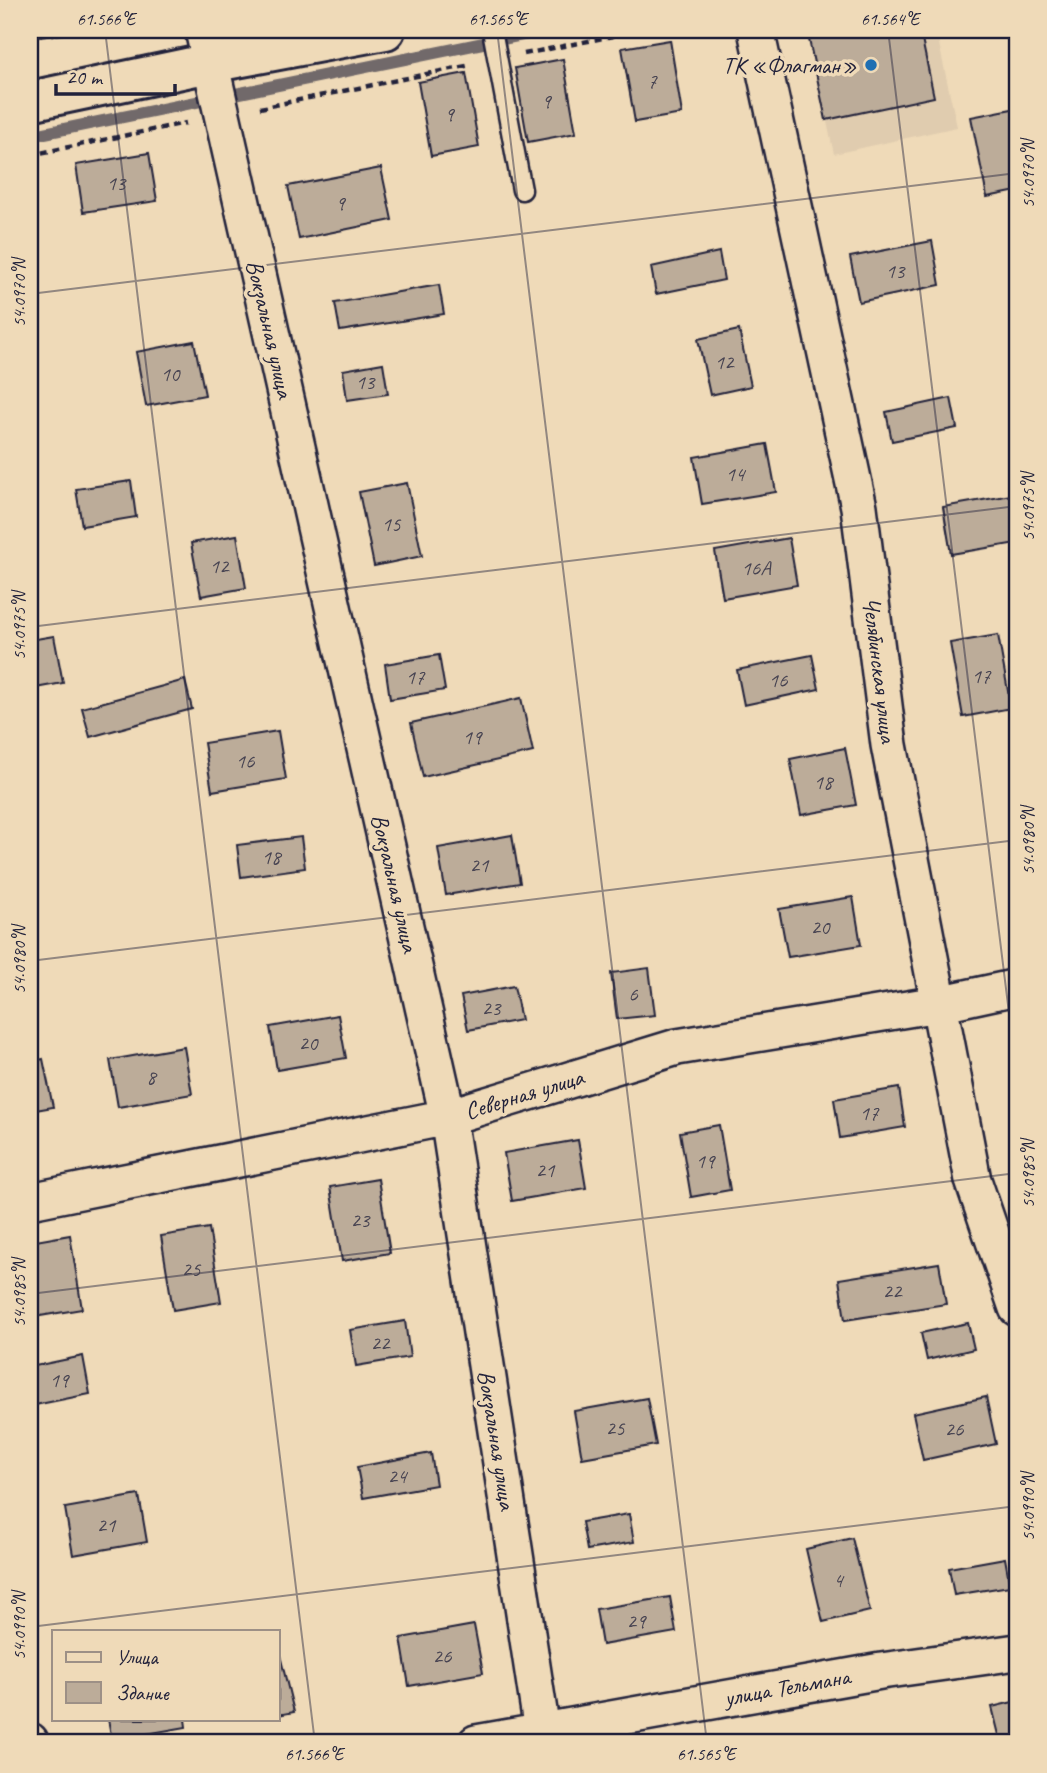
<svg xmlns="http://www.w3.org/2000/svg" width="1047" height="1773" font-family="Caveat,sans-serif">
	<rect width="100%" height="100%" fill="#efdab8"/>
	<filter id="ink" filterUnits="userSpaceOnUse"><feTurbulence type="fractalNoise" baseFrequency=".0143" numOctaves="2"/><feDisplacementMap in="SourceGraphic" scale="14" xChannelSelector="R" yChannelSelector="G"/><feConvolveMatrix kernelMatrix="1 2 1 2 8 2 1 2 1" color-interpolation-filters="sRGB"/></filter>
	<g filter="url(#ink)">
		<!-- built -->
		<path fill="#e0ccaf" d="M 807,30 L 936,30 L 957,127 L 834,154 Z"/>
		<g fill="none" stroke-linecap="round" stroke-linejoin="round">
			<!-- stream -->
			<path stroke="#71696b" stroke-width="12" d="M 30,136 L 547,30"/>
		</g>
		<!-- building -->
		<path fill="#bcac99" stroke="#22223b" stroke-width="2" d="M 30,30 L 62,30 L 62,34 L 30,38 Z
			M 807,30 L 897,30 L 898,34 L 920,30 L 934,97 L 826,120 Z
			M 670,40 L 682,114 L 635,122 L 622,48 Z
			M 563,59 L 576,133 L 528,142 L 515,68 Z
			M 466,73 L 479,147 L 431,156 L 418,82 Z
			M 1017,108 L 1017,191 L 987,197 L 971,117 Z
			M 149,153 L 157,201 L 83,212 L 76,165 Z
			M 381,168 L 392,220 L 299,239 L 288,186 Z
			M 932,241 L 940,285 L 859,302 L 850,257 Z
			M 719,252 L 724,280 L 656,294 L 651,267 Z
			M 439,285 L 444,314 L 340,331 L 335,303 Z
			M 739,330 L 751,386 L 710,395 L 698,339 Z
			M 194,341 L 205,395 L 146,406 L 136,352 Z
			M 383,363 L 388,394 L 347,400 L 343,370 Z
			M 951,398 L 957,428 L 892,441 L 886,412 Z
			M 767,444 L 776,492 L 702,504 L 694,457 Z
			M 131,481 L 136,517 L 82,526 L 76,489 Z
			M 407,483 L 422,556 L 374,566 L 359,492 Z
			M 1017,494 L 1017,543 L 951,554 L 943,507 Z
			M 237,535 L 246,588 L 201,596 L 191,543 Z
			M 789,538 L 797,585 L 723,598 L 715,551 Z
			M 998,635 L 1011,708 L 963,717 L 950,643 Z
			M 54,636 L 63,683 L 30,689 L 30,640 Z
			M 439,655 L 445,690 L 390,699 L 385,664 Z
			M 812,655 L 819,689 L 744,705 L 737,670 Z
			M 185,680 L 192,709 L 90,737 L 82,708 Z
			M 521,698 L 533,752 L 423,777 L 411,723 Z
			M 278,731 L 286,779 L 212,791 L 204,743 Z
			M 845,748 L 856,805 L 801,815 L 790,759 Z
			M 512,835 L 520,883 L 446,895 L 438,848 Z
			M 301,837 L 305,868 L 241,877 L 237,845 Z
			M 853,897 L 861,945 L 788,957 L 779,909 Z
			M 649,968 L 655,1015 L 617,1019 L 611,973 Z
			M 514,986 L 521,1020 L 468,1030 L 461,996 Z
			M 338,1015 L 346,1058 L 277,1070 L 270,1027 Z
			M 184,1047 L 192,1094 L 118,1107 L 110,1060 Z
			M 43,1059 L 53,1107 L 30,1111 L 30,1062 Z
			M 899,1088 L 905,1127 L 840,1138 L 834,1099 Z
			M 719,1125 L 730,1190 L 691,1197 L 680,1132 Z
			M 578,1140 L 586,1188 L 512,1201 L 504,1153 Z
			M 378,1179 L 390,1253 L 342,1261 L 330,1187 Z
			M 209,1228 L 221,1302 L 173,1310 L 161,1236 Z
			M 70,1235 L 82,1309 L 34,1317 L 30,1289 L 30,1242 Z
			M 939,1263 L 946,1304 L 845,1320 L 839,1279 Z
			M 405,1321 L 410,1357 L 356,1366 L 350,1330 Z
			M 968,1323 L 974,1349 L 927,1360 L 921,1333 Z
			M 83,1356 L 90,1394 L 30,1406 L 30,1367 Z
			M 986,1397 L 996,1444 L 923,1460 L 913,1413 Z
			M 647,1398 L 656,1445 L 582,1458 L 574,1411 Z
			M 431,1453 L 436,1485 L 363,1498 L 357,1467 Z
			M 139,1495 L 147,1542 L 73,1555 L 65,1508 Z
			M 629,1514 L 634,1542 L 587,1550 L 582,1522 Z
			M 852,1538 L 870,1611 L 823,1622 L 806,1549 Z
			M 1005,1558 L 1010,1586 L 954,1595 L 949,1568 Z
			M 670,1597 L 676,1632 L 602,1645 L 596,1609 Z
			M 474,1625 L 483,1673 L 409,1686 L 401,1638 Z
			M 278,1647 L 294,1712 L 278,1715 Z
			M 1017,1701 L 1017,1743 L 1001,1743 L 992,1707 Z
			M 108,1719 L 185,1719 L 186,1727 L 112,1740 Z"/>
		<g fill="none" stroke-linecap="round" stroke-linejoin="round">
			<defs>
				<path id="lane" d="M 492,30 L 522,190"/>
				<path id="street" d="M 203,30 L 448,1117 L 542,1731 L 545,1743
					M 756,30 L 859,507 L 889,745 L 973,1180 L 1017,1308
					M 30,1201 L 448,1117 L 677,1047 L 938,1004 L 1017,987
					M 30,1741 L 30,1743
					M 476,1743 L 881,1671 L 1017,1652"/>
				<path id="secondary" d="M 30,101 L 210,63 L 385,30"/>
			</defs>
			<!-- lane casing -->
			<use href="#lane" stroke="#22223b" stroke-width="23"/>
			<!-- street casing -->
			<use href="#street" stroke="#22223b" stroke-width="40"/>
			<!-- secondary casing -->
			<use href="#secondary" stroke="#22223b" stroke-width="44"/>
			<!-- path -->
			<path stroke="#22223b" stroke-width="4.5" stroke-dasharray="7 5" stroke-linecap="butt" d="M 524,54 L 643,30
				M 260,108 L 471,65
				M 30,155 L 186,123"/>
			<!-- lane -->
			<use href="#lane" stroke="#efdab8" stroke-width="18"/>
			<!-- street -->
			<use href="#street" stroke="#efdab8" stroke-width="35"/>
			<!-- secondary -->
			<use href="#secondary" stroke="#efdab8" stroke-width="38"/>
		</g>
	</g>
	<!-- ticks -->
	<path fill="none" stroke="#22223b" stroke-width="2" stroke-opacity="0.45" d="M 105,30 L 315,1743M 497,30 L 707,1743M 888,30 L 1017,1078M 30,294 L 1017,173M 30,627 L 1017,506M 30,961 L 1017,840M 30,1294 L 1017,1173M 30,1627 L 1017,1506"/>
	<!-- markers -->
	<circle fill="#1f6fb2" stroke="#efdab8" stroke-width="2.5" cx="871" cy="65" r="7"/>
	<g text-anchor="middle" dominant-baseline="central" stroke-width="7" stroke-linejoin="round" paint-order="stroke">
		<!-- number labels -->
		<g font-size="21" fill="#484452">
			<text x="652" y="81">7</text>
			<text x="546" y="101">9</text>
			<text x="449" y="114">9</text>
			<text x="116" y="183">13</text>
			<text x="340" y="203">9</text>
			<text x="895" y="271">13</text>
			<text x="724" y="362">12</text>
			<text x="170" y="374">10</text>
			<text x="365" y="382">13</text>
			<text x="735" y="474">14</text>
			<text x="391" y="524">15</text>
			<text x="219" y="566">12</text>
			<text x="756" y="568">16А</text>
			<text x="981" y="676">17</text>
			<text x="415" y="677">17</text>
			<text x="778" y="680">16</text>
			<text x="472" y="737">19</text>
			<text x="245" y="761">16</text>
			<text x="823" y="782">18</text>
			<text x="271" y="857">18</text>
			<text x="479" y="865">21</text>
			<text x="820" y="927">20</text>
			<text x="633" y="994">6</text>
			<text x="491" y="1008">23</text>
			<text x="308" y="1043">20</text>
			<text x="151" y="1077">8</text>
			<text x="869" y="1113">17</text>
			<text x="705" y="1161">19</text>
			<text x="545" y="1170">21</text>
			<text x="360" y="1220">23</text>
			<text x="191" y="1269">25</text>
			<text x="892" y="1291">22</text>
			<text x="380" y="1343">22</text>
			<text x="59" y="1380">19</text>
			<text x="615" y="1428">25</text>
			<text x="954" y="1429">26</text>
			<text x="397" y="1476">24</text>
			<text x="106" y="1525">21</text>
			<text x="838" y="1580">4</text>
			<text x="636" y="1621">29</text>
			<text x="442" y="1656">26</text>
		</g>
		<!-- poi labels -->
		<g font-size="24" fill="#22223b" stroke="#efdab8" text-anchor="end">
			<text x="857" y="65">ТК «Флагман»</text>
		</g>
		<!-- street labels -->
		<g font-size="24" fill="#22223b" stroke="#efdab8">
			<text transform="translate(270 329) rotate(77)">Вокзальная улица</text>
			<text transform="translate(880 670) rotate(83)">Челябинская улица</text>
			<text transform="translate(395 883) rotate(77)">Вокзальная улица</text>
			<text transform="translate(524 1094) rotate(-17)">Северная улица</text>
			<text transform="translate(497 1440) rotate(81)">Вокзальная улица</text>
			<text transform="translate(787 1687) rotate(-10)">улица Тельмана</text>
		</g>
	</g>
	<!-- margin -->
	<rect width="1047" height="1773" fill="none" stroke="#efdab8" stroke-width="77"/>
	<!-- legend -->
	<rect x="52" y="1630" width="228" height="91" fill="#efdab8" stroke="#9d9086" stroke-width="2"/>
	<rect x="66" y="1652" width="35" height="10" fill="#efdab8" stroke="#9d9086" stroke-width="2"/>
	<text x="116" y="1664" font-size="21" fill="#22223b">Улица</text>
	<rect x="66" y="1682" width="35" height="21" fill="#bcac99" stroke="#9d9086" stroke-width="2"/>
	<text x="116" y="1700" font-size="21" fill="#22223b">Здание</text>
	<!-- scale -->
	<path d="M56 84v10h119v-10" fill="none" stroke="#22223b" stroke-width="3.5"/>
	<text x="66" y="84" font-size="21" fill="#22223b" stroke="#efdab8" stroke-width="5" paint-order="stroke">20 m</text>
	<rect x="38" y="38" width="971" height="1696" fill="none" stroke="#22223b" stroke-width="2.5"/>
	<g font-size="18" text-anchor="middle" fill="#22223b">
		<text x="106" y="25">61.566°E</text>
		<text x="498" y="25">61.565°E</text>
		<text x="890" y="25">61.564°E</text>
		<text transform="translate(1028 174) rotate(-90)" y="6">54.0970°N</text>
		<text transform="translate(19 293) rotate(-90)" y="6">54.0970°N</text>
		<text transform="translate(1028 507) rotate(-90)" y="6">54.0975°N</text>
		<text transform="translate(19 626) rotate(-90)" y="6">54.0975°N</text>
		<text transform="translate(1028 841) rotate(-90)" y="6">54.0980°N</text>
		<text transform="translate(19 960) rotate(-90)" y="6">54.0980°N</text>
		<text transform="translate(1028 1174) rotate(-90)" y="6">54.0985°N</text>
		<text transform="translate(19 1293) rotate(-90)" y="6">54.0985°N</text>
		<text transform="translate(1028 1507) rotate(-90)" y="6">54.0990°N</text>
		<text transform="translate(19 1626) rotate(-90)" y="6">54.0990°N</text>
		<text x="314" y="1760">61.566°E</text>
		<text x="706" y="1760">61.565°E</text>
	</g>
</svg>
